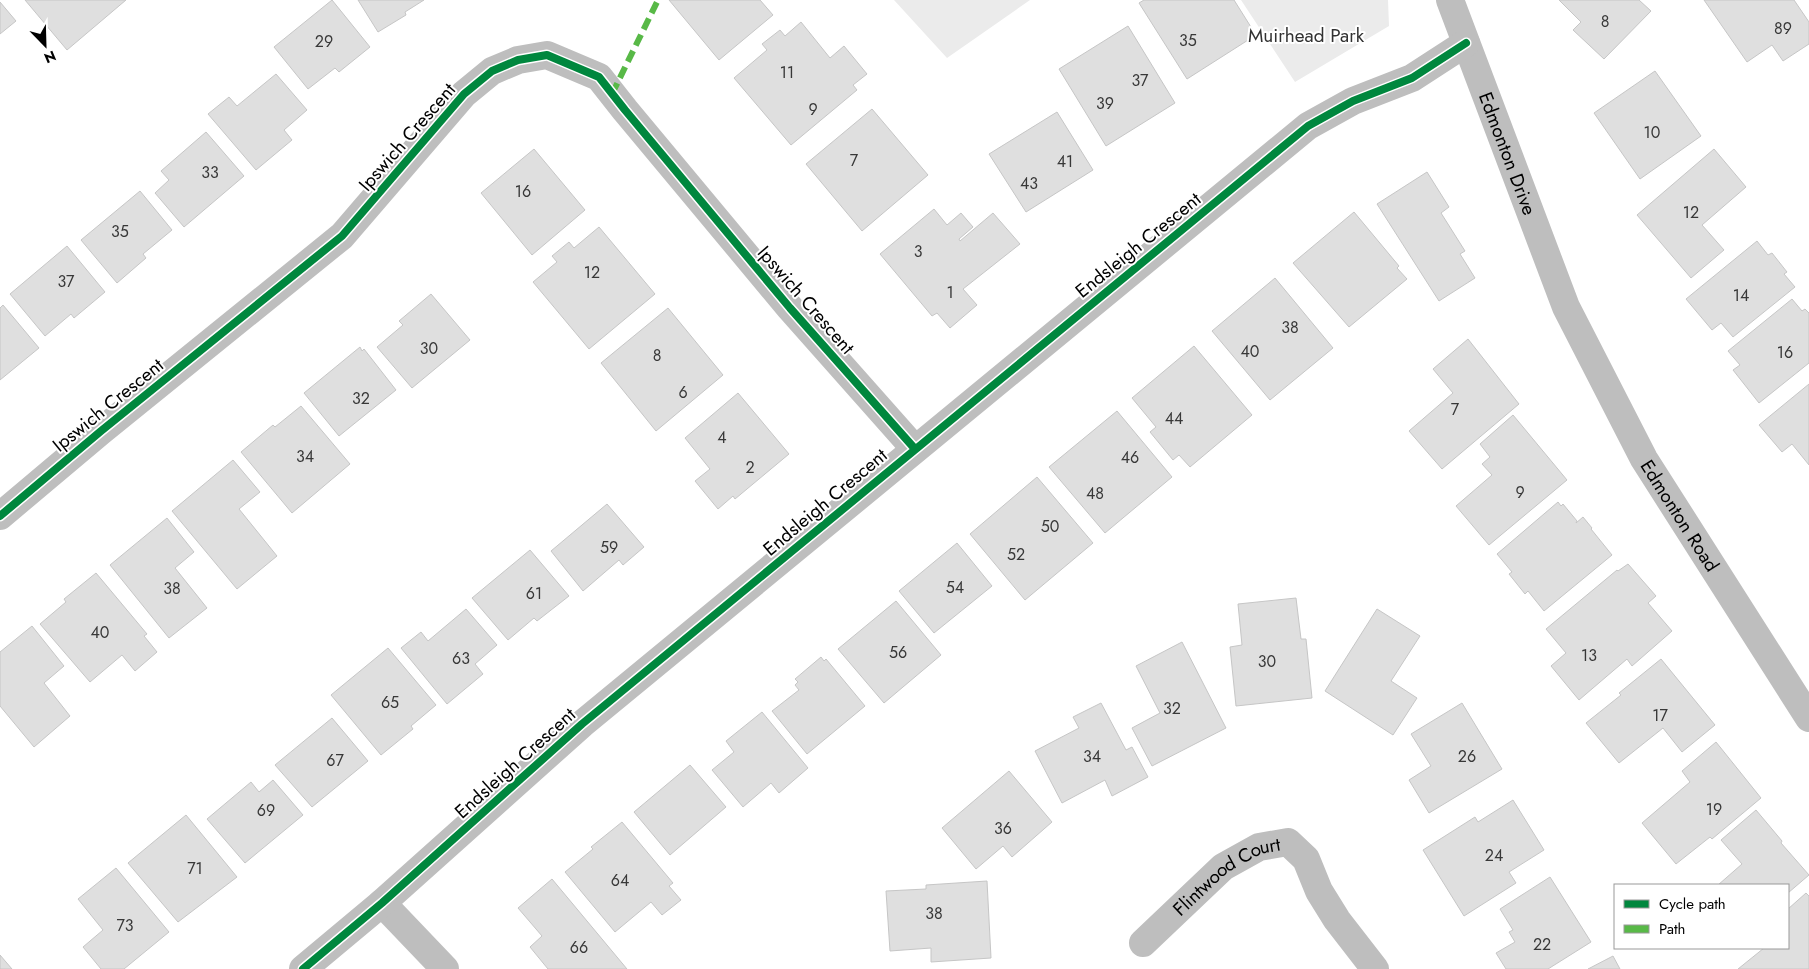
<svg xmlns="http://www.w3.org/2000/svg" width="1809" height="969" font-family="Jost,sans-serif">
	<rect width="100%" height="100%" fill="#fff"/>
	<!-- green -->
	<path fill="#ebebeb" d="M 894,0 L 1030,0 L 947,58 Z
		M 1241,0 L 1388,0 L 1389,26 L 1295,82 Z"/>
	<!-- building -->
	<path fill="#dfdfdf" stroke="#c6c6c6" d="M 25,0 L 126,0 L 67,50 Z
		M 332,0 L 370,47 L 339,72 L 335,68 L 308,89 L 274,47 Z
		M 358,0 L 424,0 L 405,12 L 406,15 L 378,32 Z
		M 669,0 L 760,0 L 773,15 L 719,60 Z
		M 1144,0 L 1234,0 L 1256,35 L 1187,79 L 1139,3 Z
		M 1559,0 L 1639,0 L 1651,11 L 1604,59 L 1573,30 L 1581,22 Z
		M 1704,0 L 1794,0 L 1809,22 L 1809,44 L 1783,61 L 1772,45 L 1747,62 Z
		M 0,2 L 16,21 L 0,34 Z
		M 801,22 L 830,58 L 844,46 L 867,74 L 853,85 L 857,90 L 791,145 L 734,78 L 767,50 L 762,44 L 780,30 L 785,36 Z
		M 1128,26 L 1175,103 L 1106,146 L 1059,69 Z
		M 1655,71 L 1701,136 L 1640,179 L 1594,113 Z
		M 276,74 L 307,110 L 284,130 L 292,140 L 256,170 L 208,114 L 229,97 L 237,106 Z
		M 872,109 L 928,175 L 862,231 L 806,164 Z
		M 1057,112 L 1093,170 L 1026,212 L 989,154 Z
		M 206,132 L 244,176 L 184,227 L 155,193 L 169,180 L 161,171 Z
		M 534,149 L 585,210 L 532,255 L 481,193 Z
		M 1714,149 L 1746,187 L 1702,225 L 1724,250 L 1691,278 L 1637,215 Z
		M 1427,172 L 1449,207 L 1441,213 L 1465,251 L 1460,254 L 1475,278 L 1439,301 L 1377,204 Z
		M 140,191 L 172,230 L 143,254 L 146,258 L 117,283 L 81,240 Z
		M 934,209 L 947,225 L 961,213 L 973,227 L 959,239 L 960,241 L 993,213 L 1020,244 L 963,289 L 977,305 L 950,328 L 937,313 L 932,316 L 880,254 Z
		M 1354,212 L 1399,266 L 1397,268 L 1407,279 L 1349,327 L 1293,263 Z
		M 599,227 L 655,294 L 589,349 L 533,282 L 557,262 L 552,256 L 569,242 L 574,248 Z
		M 1757,241 L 1768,255 L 1772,253 L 1787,272 L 1784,274 L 1795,287 L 1733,337 L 1721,323 L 1712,330 L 1686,299 Z
		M 67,246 L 105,292 L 74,318 L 71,314 L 45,336 L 10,294 Z
		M 1275,278 L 1333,348 L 1270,400 L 1212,331 Z
		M 431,294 L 470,340 L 412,388 L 377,347 L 403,325 L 399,321 Z
		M 1792,299 L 1802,311 L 1805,309 L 1809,313 L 1809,363 L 1759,403 L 1733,370 L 1740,365 L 1728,351 Z
		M 3,305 L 39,348 L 0,380 L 0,308 Z
		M 668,308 L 723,375 L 656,431 L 601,363 Z
		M 1468,339 L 1519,404 L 1442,469 L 1409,431 L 1453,393 L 1433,369 Z
		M 1194,346 L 1252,415 L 1190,467 L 1179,455 L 1173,460 L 1150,432 L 1156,427 L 1132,398 Z
		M 360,347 L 362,351 L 364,349 L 396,390 L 339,436 L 304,393 Z
		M 1809,384 L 1809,465 L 1792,444 L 1782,452 L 1759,425 Z
		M 738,393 L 789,454 L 735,499 L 733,496 L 718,509 L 695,481 L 710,469 L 685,438 Z
		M 301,406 L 350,464 L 292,513 L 241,452 L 273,425 L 275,427 Z
		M 1117,411 L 1172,477 L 1105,533 L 1049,467 Z
		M 1513,415 L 1567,480 L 1489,545 L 1456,506 L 1492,475 L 1482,464 L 1490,457 L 1480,444 Z
		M 233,460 L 260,492 L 239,509 L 277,556 L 237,589 L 172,511 Z
		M 1037,477 L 1093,543 L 1025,600 L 970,534 Z
		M 1558,502 L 1561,506 L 1563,504 L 1577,521 L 1576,523 L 1583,517 L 1592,528 L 1591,529 L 1612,555 L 1544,611 L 1528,591 L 1525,594 L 1509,574 L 1512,572 L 1497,554 Z
		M 607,504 L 644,547 L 623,565 L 619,560 L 583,591 L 551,551 Z
		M 167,518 L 194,552 L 175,568 L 207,608 L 169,638 L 110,565 Z
		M 957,543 L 992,586 L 934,633 L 899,591 Z
		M 530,550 L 569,596 L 537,621 L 534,618 L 508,640 L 472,598 Z
		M 1628,564 L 1656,596 L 1648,603 L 1672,631 L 1632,666 L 1627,659 L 1579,700 L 1551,666 L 1566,653 L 1546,629 L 1617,570 L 1618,571 Z
		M 96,573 L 147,634 L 144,636 L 157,652 L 135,671 L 122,655 L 90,682 L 40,624 L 66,602 L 64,599 Z
		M 1296,598 L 1301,639 L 1306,639 L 1312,698 L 1236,706 L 1230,647 L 1242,645 L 1238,604 Z
		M 896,601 L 941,655 L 884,703 L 838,649 Z
		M 466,609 L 497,645 L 475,664 L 483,674 L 447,704 L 401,648 L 421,632 L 428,641 Z
		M 1377,609 L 1420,636 L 1391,681 L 1417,698 L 1393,735 L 1325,691 Z
		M 32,626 L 64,666 L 44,683 L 70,716 L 34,747 L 0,706 L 0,652 Z
		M 1182,642 L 1226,728 L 1152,766 L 1132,728 L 1160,713 L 1136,666 Z
		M 388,648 L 436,705 L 411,726 L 413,729 L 381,755 L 331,695 Z
		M 821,657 L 824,661 L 826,659 L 865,706 L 807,754 L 772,711 L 799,690 L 795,685 L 798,682 L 795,679 Z
		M 1661,659 L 1715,725 L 1682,752 L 1663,728 L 1619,763 L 1586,723 L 1621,695 L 1619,693 Z
		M 1101,703 L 1126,750 L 1132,747 L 1148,777 L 1112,796 L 1105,780 L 1062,803 L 1035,751 L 1079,728 L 1073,717 Z
		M 1462,703 L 1502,769 L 1429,813 L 1409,780 L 1431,766 L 1411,734 Z
		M 762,712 L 808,768 L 779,793 L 771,783 L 743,807 L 712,770 L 734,752 L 726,741 Z
		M 332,718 L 368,761 L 312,807 L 275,765 Z
		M 1716,742 L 1761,798 L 1712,839 L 1710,837 L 1676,864 L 1642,823 L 1690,782 L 1682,771 Z
		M 690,765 L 726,807 L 670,855 L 634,812 Z
		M 1009,771 L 1052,822 L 1012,857 L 1003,846 L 976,869 L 942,828 Z
		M 273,780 L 303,815 L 245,863 L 207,819 L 251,782 L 259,792 Z
		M 1513,800 L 1544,850 L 1509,872 L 1516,883 L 1464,916 L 1423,850 L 1475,817 L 1478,822 Z
		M 1756,810 L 1782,841 L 1781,843 L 1809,875 L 1788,893 L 1788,885 L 1718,885 L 1742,864 L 1721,840 Z
		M 186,815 L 237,877 L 178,922 L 128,863 Z
		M 622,822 L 673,883 L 669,886 L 681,900 L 662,915 L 651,902 L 615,932 L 565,872 L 593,849 L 591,847 Z
		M 116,868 L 169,932 L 124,969 L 101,969 L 83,947 L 103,930 L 78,899 Z
		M 1550,877 L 1591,942 L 1548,969 L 1506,969 L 1496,953 L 1515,942 L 1509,932 L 1513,930 L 1500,909 Z
		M 552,879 L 627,969 L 548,969 L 530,947 L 542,936 L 518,908 Z
		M 987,881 L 991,958 L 931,962 L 931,948 L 890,951 L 886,891 L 926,889 L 926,885 Z
		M 1806,893 L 1809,896 L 1809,969 L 1738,969 L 1764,948 L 1788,948 L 1788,909 Z
		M 0,955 L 12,969 L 0,969 Z
		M 1613,956 L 1620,969 L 1588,969 Z"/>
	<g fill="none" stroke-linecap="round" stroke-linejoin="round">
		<!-- minor -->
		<g stroke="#bebebe" stroke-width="28">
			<path id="s1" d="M 1450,0 L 1566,307 L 1644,459 L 1809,718"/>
			<path d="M 0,516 L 101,431 L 342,236 L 464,94 L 492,71 L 518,60 L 547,55 L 599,77 L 625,110 L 790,308 L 915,449"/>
			<path d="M 382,903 L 445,969"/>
			<path id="s2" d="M 1143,943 L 1223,867 L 1259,847 L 1288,842 L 1306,859 L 1319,891 L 1337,920 L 1375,969"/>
			<path d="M 303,969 L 382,903 L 582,724 L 1308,126 L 1353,101 L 1412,78 L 1466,43"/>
		</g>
		<!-- quiet -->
		<path stroke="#58b947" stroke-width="6" stroke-dasharray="12 6" stroke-linecap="butt" d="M 612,94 L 658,0"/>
		<defs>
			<path id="cycleway" d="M 0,516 L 101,431 L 342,236 L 464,94 L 492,71 L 518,60 L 547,55 L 599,77 L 625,110 L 790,308 L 915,449
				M 303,969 L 382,903 L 582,724 L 1308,126 L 1353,101 L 1412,78 L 1466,43"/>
		</defs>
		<!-- cycleway casing -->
		<use href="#cycleway" stroke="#fff" stroke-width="11"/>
		<!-- cycleway -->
		<use href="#cycleway" stroke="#00873e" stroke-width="8"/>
	</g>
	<g text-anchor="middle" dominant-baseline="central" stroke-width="4" stroke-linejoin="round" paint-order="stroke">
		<!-- number labels -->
		<g font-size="16" fill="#383838">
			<text x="1605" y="21">8</text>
			<text x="1783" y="28">89</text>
			<text x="1188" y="40">35</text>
			<text x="324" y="41">29</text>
			<text x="787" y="72">11</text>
			<text x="1140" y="80">37</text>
			<text x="1105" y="103">39</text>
			<text x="813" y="109">9</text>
			<text x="1652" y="132">10</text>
			<text x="854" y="160">7</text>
			<text x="1065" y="161">41</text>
			<text x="210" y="172">33</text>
			<text x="1029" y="183">43</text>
			<text x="523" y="191">16</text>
			<text x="1691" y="212">12</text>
			<text x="120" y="231">35</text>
			<text x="918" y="251">3</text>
			<text x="592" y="272">12</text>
			<text x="66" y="281">37</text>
			<text x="950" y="292">1</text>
			<text x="1741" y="295">14</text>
			<text x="1290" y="327">38</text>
			<text x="429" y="348">30</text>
			<text x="1250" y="351">40</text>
			<text x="1785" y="352">16</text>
			<text x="657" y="355">8</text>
			<text x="683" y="392">6</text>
			<text x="361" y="398">32</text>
			<text x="1455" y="409">7</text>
			<text x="1174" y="418">44</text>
			<text x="722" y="437">4</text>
			<text x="305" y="456">34</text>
			<text x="1130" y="457">46</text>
			<text x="750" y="467">2</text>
			<text x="1520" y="492">9</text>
			<text x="1095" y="493">48</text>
			<text x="1050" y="526">50</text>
			<text x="609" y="547">59</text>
			<text x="1016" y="554">52</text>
			<text x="955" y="587">54</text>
			<text x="172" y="588">38</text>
			<text x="534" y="593">61</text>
			<text x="100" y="632">40</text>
			<text x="898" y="652">56</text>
			<text x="1589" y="655">13</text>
			<text x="461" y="658">63</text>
			<text x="1267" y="661">30</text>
			<text x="390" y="702">65</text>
			<text x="1172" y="708">32</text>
			<text x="1660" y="715">17</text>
			<text x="1092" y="756">34</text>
			<text x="1467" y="756">26</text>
			<text x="335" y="760">67</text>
			<text x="1714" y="809">19</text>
			<text x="266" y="810">69</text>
			<text x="1003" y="828">36</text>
			<text x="1494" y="855">24</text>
			<text x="195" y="868">71</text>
			<text x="620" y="880">64</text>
			<text x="934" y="913">38</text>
			<text x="125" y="925">73</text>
			<text x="1542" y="944">22</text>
			<text x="579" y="947">66</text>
		</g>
		<!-- park labels -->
		<g font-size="19" fill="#323232" stroke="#fff">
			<text x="1306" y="35">Muirhead Park</text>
		</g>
		<!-- street labels -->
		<g font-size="19" fill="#000" stroke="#fff">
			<text transform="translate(407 137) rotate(-49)">Ipswich Crescent</text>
			<text stroke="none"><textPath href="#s1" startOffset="164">Edmonton Drive</textPath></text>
			<text transform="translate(1138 245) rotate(-39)">Endsleigh Crescent</text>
			<text transform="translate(806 300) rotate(49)">Ipswich Crescent</text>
			<text transform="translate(108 405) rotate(-39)">Ipswich Crescent</text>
			<text transform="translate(825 502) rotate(-40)">Endsleigh Crescent</text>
			<text stroke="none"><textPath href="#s1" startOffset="566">Edmonton Road</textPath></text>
			<text transform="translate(515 763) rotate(-42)">Endsleigh Crescent</text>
			<text stroke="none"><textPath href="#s2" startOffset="109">Flintwood Court</textPath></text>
		</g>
	</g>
	<!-- legend -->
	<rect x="1614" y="884" width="175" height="65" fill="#ffffff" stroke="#999999"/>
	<rect x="1624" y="900" width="25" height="8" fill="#00873e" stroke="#999999"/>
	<text x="1659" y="909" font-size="15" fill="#000000">Cycle path</text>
	<rect x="1624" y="925" width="25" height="8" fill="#58b947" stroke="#999999"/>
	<text x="1659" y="934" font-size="15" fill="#000000">Path</text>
	<!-- north arrow -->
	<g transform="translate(45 45) rotate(157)" stroke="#ffffff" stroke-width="4" paint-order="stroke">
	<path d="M0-4L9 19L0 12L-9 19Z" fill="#000000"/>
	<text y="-8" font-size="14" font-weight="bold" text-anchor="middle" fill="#000000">N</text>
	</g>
</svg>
